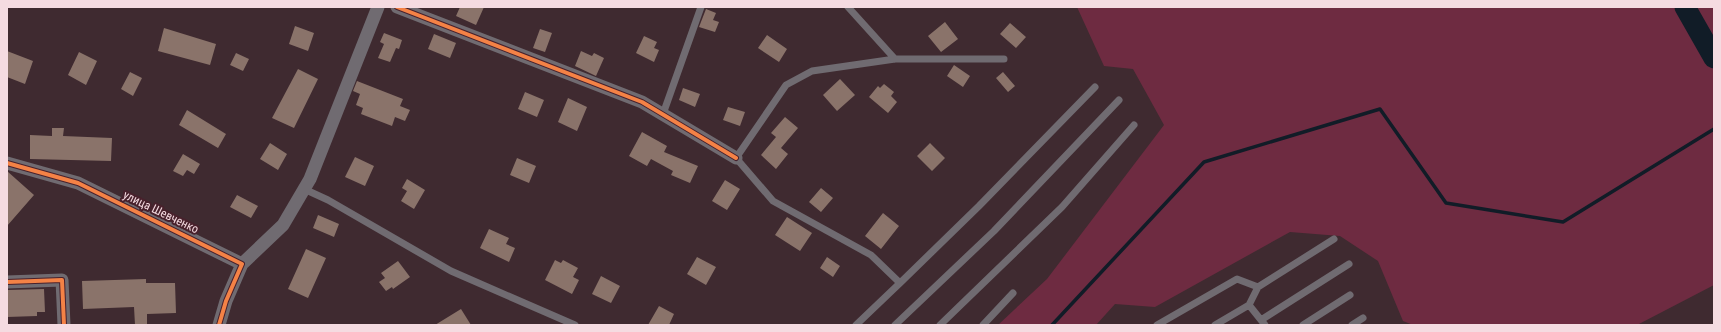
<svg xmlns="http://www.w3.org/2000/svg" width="1721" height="332" font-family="'Roboto Condensed',sans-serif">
	<rect width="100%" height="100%" fill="#3f2a30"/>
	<!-- green -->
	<path fill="#6e2b41" d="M 1077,7 L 1714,7 L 1714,285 L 1637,325 L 1413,325 L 1403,321 L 1378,261 L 1340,236 L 1290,232 L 1155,307 L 1115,304 L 1096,325 L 998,325 L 1047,279 L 1164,125 L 1133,69 L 1104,66 Z"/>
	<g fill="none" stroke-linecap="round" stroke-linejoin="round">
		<!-- stream -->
		<path stroke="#111c27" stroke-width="3.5" d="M 1052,325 L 1204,162 L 1380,109 L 1446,203 L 1563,222 L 1714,129"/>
		<!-- river -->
		<path stroke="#111c27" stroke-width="21" d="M 1685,7 L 1714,58"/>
	</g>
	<!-- building -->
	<path fill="#8a736a" d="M 460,7 L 484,7 L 476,25 L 456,16 Z
		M 706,9 L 716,13 L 713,20 L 719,22 L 715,32 L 699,27 Z
		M 945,22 L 958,39 L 941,52 L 928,36 Z
		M 1010,23 L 1026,37 L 1016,48 L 1000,34 Z
		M 295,26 L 314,33 L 308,51 L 289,44 Z
		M 164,28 L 216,44 L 210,65 L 158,51 Z
		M 540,29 L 552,33 L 545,52 L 533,48 Z
		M 384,33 L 402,40 L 399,49 L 396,48 L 390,62 L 378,58 L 384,44 L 380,42 Z
		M 434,34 L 456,43 L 450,58 L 428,49 Z
		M 767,35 L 787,49 L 779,62 L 758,48 Z
		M 644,36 L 657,42 L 654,48 L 659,50 L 654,62 L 636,53 Z
		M 7,51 L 33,61 L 25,84 L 7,77 Z
		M 581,51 L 592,56 L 594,53 L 604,58 L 596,76 L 575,66 Z
		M 79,52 L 97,61 L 86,85 L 68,75 Z
		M 236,53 L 249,59 L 243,71 L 230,65 Z
		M 954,65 L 970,76 L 963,87 L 947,76 Z
		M 298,69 L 318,79 L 294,128 L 272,118 Z
		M 130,72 L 142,78 L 133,96 L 121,89 Z
		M 1003,72 L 1015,86 L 1008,92 L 996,78 Z
		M 840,79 L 855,95 L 837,111 L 823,95 Z
		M 357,81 L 403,99 L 400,106 L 410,110 L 405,121 L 395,117 L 392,126 L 361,114 L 363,108 L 356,105 L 360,94 L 353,91 Z
		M 884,84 L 894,92 L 891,96 L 897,102 L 888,113 L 869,97 L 878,86 L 880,88 Z
		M 683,88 L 700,94 L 695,107 L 679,100 Z
		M 525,92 L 544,100 L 537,117 L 518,109 Z
		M 568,98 L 587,107 L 577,131 L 558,122 Z
		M 728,107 L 745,112 L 740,126 L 723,120 Z
		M 187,110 L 226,134 L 218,148 L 179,125 Z
		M 785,117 L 798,128 L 781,148 L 788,154 L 776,169 L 761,155 L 776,137 L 771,133 Z
		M 52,128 L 64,128 L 63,136 L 112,138 L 111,161 L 30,159 L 30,135 L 52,136 Z
		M 642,132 L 667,146 L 664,152 L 698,166 L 690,183 L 671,175 L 673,171 L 651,159 L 647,166 L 629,156 Z
		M 270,143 L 287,154 L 278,170 L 260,159 Z
		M 930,143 L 945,158 L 932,171 L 917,156 Z
		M 183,154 L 200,164 L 194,174 L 187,170 L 183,176 L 173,171 Z
		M 355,157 L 374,166 L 365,186 L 345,177 Z
		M 517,158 L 536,166 L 529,183 L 510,175 Z
		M 7,171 L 34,195 L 7,226 Z
		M 407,179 L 425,190 L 414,209 L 401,201 L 407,191 L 402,188 Z
		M 725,180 L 740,189 L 727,210 L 712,201 Z
		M 821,188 L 833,198 L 821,212 L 809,202 Z
		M 237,195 L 258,206 L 251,218 L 230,207 Z
		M 883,213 L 899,226 L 881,249 L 865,236 Z
		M 318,215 L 339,224 L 334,237 L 313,228 Z
		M 787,217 L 812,233 L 800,251 L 775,235 Z
		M 489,229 L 509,238 L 506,244 L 515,248 L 509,262 L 480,248 Z
		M 306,249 L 326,258 L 308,298 L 288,289 Z
		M 697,257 L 716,267 L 706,285 L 687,274 Z
		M 827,257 L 840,266 L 833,277 L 820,268 Z
		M 555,260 L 561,263 L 563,260 L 578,268 L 573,277 L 579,280 L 572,294 L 545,280 Z
		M 398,261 L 410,277 L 393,289 L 392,287 L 386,291 L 379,282 L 385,278 L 381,273 Z
		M 601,276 L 620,286 L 611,303 L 592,294 Z
		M 146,279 L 146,283 L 175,283 L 176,313 L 147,314 L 147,325 L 135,325 L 134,307 L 83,309 L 82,281 Z
		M 44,289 L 45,312 L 37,312 L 37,316 L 7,317 L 7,290 Z
		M 659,306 L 674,314 L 669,325 L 648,325 Z
		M 461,309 L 471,325 L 435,325 Z"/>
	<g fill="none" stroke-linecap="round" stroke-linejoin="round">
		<!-- service -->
		<path stroke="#706b71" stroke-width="7" d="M 848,7 L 895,59
			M 663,114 L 701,7
			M 304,189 L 328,200 L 451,271 L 575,325
			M 900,283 L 979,206 L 1095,87
			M 1249,305 L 1265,325
			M 1261,320 L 1349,264
			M 856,325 L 900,283 L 871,255 L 773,201 L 736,158 L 786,85 L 812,71 L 895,59 L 1004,59
			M 895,325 L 994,231 L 1119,100
			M 940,325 L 1062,207 L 1134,125
			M 983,325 L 1013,293
			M 1157,325 L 1237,279 L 1258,287
			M 1215,325 L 1249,305 L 1258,287 L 1334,239
			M 1303,325 L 1350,295
			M 1352,325 L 1363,318"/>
		<!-- minor -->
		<path stroke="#706b71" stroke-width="13" d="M 397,7 L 642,102 L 736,158
			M 7,163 L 78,183 L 242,264 L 226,301 L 219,325
			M 242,264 L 283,225 L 310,179 L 378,7
			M 7,282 L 62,280 L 64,325"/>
		<defs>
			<path id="cycleway" d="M 397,7 L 642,102 L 736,158
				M 7,163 L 78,183 L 242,264 L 226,301 L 219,325
				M 7,282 L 62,280 L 64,325"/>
		</defs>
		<!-- cycleway casing -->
		<use href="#cycleway" stroke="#48212c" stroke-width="6"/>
		<!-- cycleway -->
		<use href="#cycleway" stroke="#f48246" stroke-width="4"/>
	</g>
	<g text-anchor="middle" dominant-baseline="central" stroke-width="4" stroke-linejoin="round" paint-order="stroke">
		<!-- street labels -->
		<g font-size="12" fill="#f5dbe1" stroke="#48212c">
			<text transform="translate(161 212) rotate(26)">улица Шевченко</text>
		</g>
	</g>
	<!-- border -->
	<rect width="1721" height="332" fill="none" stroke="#f5dbe1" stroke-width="16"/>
</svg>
